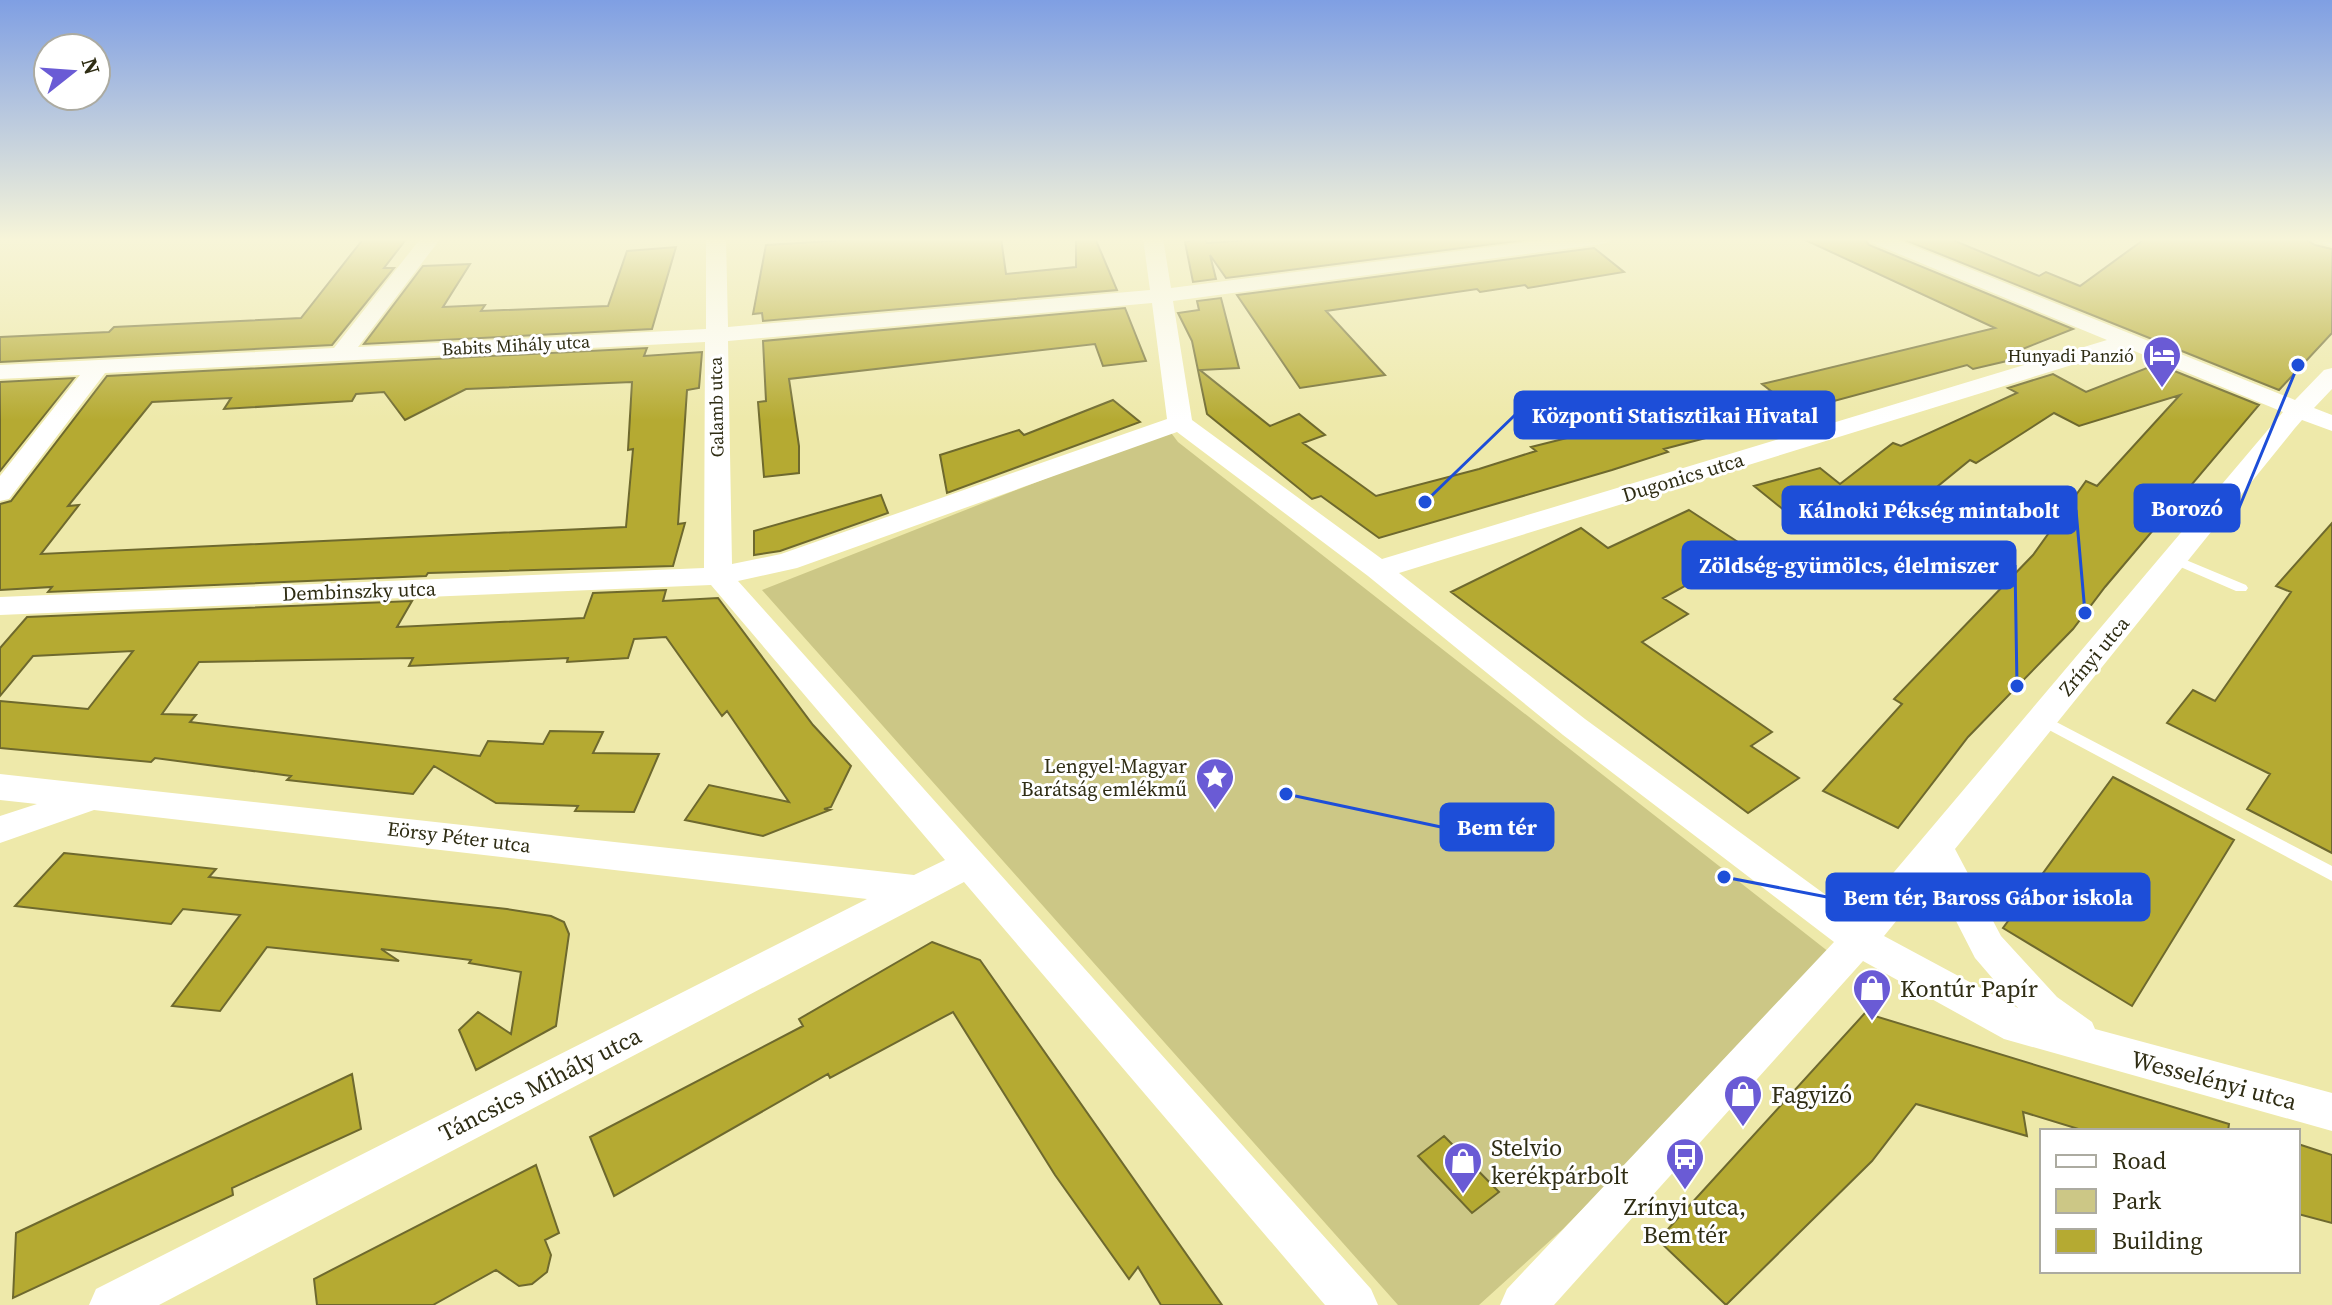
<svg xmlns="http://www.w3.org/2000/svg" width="2332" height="1305" font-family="'Source Serif 4',serif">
	<rect width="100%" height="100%" fill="#eee9aa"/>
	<!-- green -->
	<path fill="#ccc786" d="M 1169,430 L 1178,442 L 1834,956 L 1563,1229 L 1479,1305 L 1398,1305 L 762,590 Z"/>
	<!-- building -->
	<path fill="#b5aa32" stroke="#6e692e" stroke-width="2" fill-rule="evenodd" d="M 364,238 L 407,238 L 384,268 L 394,268 L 332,345 L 0,362 L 0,337 L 109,332 L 114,327 L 301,318 Z
		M 881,238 L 1001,238 L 1006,274 L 1076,267 L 1076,238 L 1095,238 L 1117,290 L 763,321 L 762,313 L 753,314 L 766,245 Z
		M 1205,238 L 1207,243 L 1284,238 L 1540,238 L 1226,278 L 1210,255 L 1216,279 L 1193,282 L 1185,242 Z
		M 1801,238 L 1864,238 L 1869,245 L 2073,329 L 2015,352 L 2024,357 L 1973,369 L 1967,365 L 1782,415 L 1786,417 L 1664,449 L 1668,452 L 1612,470 L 1379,538 L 1321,496 L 1312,499 L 1207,414 L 1192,341 L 1178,313 L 1199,310 L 1197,301 L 1221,298 L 1239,368 L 1200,370 L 1270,426 L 1299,414 L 1325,435 L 1303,443 L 1376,496 L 1479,469 L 1536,451 L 1531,447 L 1583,434 L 1554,410 L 1598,399 L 1632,425 L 1771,391 L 1762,384 L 1995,328 Z
		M 1900,238 L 1948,238 L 2039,276 L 2046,272 L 2080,286 L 2146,238 L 2303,238 L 2315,245 L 2332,249 L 2332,333 L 2279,390 Z
		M 676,247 L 652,329 L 364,344 L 423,266 L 470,264 L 443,307 L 485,305 L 481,311 L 608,306 L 627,251 Z
		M 1594,248 L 1624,272 L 1528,288 L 1525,285 L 1480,292 L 1477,289 L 1326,311 L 1385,375 L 1300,388 L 1237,295 Z
		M 1125,308 L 1146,361 L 1103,366 L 1095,344 L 789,379 L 799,446 L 799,473 L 764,477 L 758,402 L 766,401 L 763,341 Z
		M 647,348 L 644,356 L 702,352 L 699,388 L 687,390 L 678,524 L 685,523 L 673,566 L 428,573 L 426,576 L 48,592 L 52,587 L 0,590 L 0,504 L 11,501 L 107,376 ZM 632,382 L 628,450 L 633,449 L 626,527 L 41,554 L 79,505 L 68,506 L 152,402 L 231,398 L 224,409 L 352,401 L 356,394 L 384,392 L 405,420 L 466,389 Z
		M 2157,364 L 2259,405 L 2105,587 L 2073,629 L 1968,737 L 1898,828 L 1823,791 L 1902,704 L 1894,699 L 2033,555 L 2086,481 L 2097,486 L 2180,395 L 2079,426 L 2054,413 L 1976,463 L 1970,460 L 1922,499 L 1901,491 L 1793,522 L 1795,519 L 1754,486 L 1820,468 L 1840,484 L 1893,443 L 1901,446 L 2017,393 L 2008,388 L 2053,374 L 2086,392 Z
		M 74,378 L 0,471 L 0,382 Z
		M 1113,400 L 1140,422 L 947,493 L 940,455 L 1019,430 L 1024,435 Z
		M 881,495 L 888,513 L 780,551 L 754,555 L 754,531 Z
		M 1689,510 L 1750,550 L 1663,598 L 1688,614 L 1642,642 L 1772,732 L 1751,746 L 1799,778 L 1748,813 L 1451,592 L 1581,528 L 1608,548 Z
		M 2332,523 L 2332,853 L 2247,809 L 2270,774 L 2167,723 L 2193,690 L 2215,701 L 2291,592 L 2276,586 Z
		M 666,590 L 663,601 L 718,598 L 813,725 L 851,766 L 831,807 L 824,809 L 830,810 L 763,836 L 685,820 L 709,785 L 789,802 L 727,711 L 722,716 L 666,637 L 634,639 L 628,658 L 567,662 L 568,658 L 409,666 L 413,658 L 199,662 L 162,714 L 196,715 L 190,722 L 480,756 L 488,741 L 543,744 L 550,731 L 603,732 L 593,753 L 659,754 L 634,812 L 575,811 L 578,806 L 496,803 L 434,766 L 413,794 L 287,780 L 291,776 L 155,758 L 151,762 L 0,748 L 0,701 L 88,709 L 133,651 L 33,656 L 0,696 L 0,648 L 27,617 L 412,601 L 397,627 L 584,618 L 593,593 Z
		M 2113,777 L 2234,840 L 2132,1006 L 2003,928 Z
		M 64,853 L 216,869 L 209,877 L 507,909 L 551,916 L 564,922 L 569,934 L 556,1026 L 476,1070 L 459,1030 L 478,1012 L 511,1034 L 521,972 L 469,963 L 471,960 L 381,949 L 399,961 L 267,947 L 220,1011 L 172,1006 L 240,915 L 183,909 L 171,924 L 15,906 Z
		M 932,942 L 980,960 L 1222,1305 L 1161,1305 L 1138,1267 L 1129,1279 L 1055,1175 L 953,1012 L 830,1078 L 828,1074 L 614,1196 L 590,1137 L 803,1026 L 799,1019 Z
		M 1865,1013 L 2229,1124 L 2228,1131 L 2085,1131 L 2023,1112 L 2027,1136 L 1916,1104 L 1872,1161 L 1726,1305 L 1658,1240 Z
		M 352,1074 L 361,1129 L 232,1188 L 233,1195 L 13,1298 L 16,1233 Z
		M 1444,1136 L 1499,1192 L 1472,1213 L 1418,1156 Z
		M 2298,1144 L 2332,1155 L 2332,1223 L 2298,1214 Z
		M 536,1165 L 559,1233 L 545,1240 L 551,1255 L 547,1272 L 532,1284 L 519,1286 L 496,1270 L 433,1305 L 317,1305 L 314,1279 Z"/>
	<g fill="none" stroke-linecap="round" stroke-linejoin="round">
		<!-- lane -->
		<path fill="#fff" fill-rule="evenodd" d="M 2174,555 L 2246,585 L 2248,588 L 2246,591 L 2236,591 L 2169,562 L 2168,559 Z
			M 2041,714 L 2332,866 L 2332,881 L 2036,723 L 2034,719 L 2036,715 Z"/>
		<!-- street -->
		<path fill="#fff" fill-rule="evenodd" d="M 421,238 L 441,238 L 358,347 L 706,329 L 706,238 L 726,238 L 728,327 L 1150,290 L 1143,238 L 1163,238 L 1171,288 L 1560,238 L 1612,238 L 1609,242 L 1602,244 L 1173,301 L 1192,420 L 1382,559 L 2107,340 L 1870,242 L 1867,238 L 1893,238 L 2295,400 L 2324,370 L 2332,368 L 2332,389 L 2314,408 L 2332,415 L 2332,431 L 2302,420 L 2295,428 L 1955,849 L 2001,936 L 2057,997 L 2092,1022 L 2095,1029 L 2332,1093 L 2332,1131 L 2004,1039 L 1863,961 L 1554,1305 L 1500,1305 L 1507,1289 L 1834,942 L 1563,735 L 1368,576 L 1177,432 L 797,568 L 738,581 L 1371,1289 L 1378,1305 L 1325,1305 L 964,882 L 159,1305 L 89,1305 L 96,1289 L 867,899 L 94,810 L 0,843 L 0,816 L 37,804 L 0,800 L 0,774 L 914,875 L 945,860 L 711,585 L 0,615 L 0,597 L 704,568 L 705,342 L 105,373 L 9,499 L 0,501 L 0,476 L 80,375 L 0,379 L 0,365 L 334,348 ZM 1152,303 L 1167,419 L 781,554 L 732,564 L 728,341 ZM 2127,348 L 2283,412 L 1856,917 L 1585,719 L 1399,573 ZM 1933,876 L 1975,958 L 2018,1008 L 1884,936 Z
			M 2313,238 L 2332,238 L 2332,246 L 2316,242 Z"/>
	</g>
	<!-- sky -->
	<linearGradient id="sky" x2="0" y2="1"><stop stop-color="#7f9fe3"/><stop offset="0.57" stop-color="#f7f5d9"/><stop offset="1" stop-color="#f7f5d9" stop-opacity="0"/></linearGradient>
	<rect width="2332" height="420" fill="url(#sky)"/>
	<!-- icons -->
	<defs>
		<symbol id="hotel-pin" viewBox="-11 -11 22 30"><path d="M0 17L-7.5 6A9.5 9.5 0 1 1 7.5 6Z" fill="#6a5bd5" stroke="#fff"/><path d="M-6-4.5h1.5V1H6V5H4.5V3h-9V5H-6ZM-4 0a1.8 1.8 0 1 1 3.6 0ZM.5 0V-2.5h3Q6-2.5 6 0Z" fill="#fff"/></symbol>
		<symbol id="sight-pin" viewBox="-11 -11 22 30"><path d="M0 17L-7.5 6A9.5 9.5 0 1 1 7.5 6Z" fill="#6a5bd5" stroke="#fff"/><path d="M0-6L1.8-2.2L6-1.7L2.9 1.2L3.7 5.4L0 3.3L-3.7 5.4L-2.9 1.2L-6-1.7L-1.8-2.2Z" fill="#fff"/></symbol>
		<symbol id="shop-pin" viewBox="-11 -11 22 30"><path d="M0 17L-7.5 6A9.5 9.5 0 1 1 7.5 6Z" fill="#6a5bd5" stroke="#fff"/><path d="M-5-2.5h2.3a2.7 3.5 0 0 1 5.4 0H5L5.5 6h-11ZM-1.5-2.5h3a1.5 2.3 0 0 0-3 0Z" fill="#fff"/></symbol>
		<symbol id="bus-pin" viewBox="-11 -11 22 30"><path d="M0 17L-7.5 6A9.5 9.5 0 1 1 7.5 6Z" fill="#6a5bd5" stroke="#fff"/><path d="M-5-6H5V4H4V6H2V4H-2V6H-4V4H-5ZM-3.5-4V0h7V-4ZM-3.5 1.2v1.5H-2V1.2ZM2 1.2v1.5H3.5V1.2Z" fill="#fff"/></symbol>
	</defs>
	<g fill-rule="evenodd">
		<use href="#hotel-pin" x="2140" y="333" width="44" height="60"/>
		<use href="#sight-pin" x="1193" y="755" width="44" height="60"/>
		<use href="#shop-pin" x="1850" y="966" width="44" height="60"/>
		<use href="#shop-pin" x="1721" y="1072" width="44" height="60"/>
		<use href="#bus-pin" x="1663" y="1135" width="44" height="60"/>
		<use href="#shop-pin" x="1441" y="1139" width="44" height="60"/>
	</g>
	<g text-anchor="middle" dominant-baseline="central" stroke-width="6" stroke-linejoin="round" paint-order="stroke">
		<!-- far-street labels -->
		<g font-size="18" fill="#2f2d14" stroke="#fff">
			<text transform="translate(516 345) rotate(-3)">Babits Mihály utca</text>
			<text transform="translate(716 407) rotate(-91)">Galamb utca</text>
		</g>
		<!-- far-poi labels -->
		<g font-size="18" fill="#2f2d14" stroke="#fff" text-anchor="end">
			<text x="2134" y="355">Hunyadi Panzió</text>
		</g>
		<!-- street labels -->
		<g font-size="20" fill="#2f2d14" stroke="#fff">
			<text transform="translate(1683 477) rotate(-17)">Dugonics utca</text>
			<text transform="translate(359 591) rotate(-2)">Dembinszky utca</text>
			<text transform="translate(2094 656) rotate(-50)">Zrínyi utca</text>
			<text transform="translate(459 837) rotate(7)">Eörsy Péter utca</text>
		</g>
		<!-- poi labels -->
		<g font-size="20" fill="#2f2d14" stroke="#fff" text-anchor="end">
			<text x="1187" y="766">Lengyel-Magyar<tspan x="1187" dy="23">Barátság emlékmű</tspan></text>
		</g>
		<!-- near-poi labels -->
		<g font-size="24" fill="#2f2d14" stroke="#fff" text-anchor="start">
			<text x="1900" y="988">Kontúr Papír</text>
			<text x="1771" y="1094">Fagyizó</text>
			<text x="1491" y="1147">Stelvio<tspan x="1491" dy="28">kerékpárbolt</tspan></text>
			<text x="1685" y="1206" text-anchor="middle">Zrínyi utca,<tspan x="1685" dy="28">Bem tér</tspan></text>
		</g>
		<!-- near-street labels -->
		<g font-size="24" fill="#2f2d14" stroke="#fff">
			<text transform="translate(2214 1080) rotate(15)">Wesselényi utca</text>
			<text transform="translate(540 1084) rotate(-27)">Táncsics Mihály utca</text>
		</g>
	</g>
	<!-- callouts -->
	<path fill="none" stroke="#1d4ed8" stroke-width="3" d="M1425 502L1515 415M2298 365L2239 508M2085 613L2076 510M2017 686L2015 565M1286 794L1441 827M1724 877L1827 897"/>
	<g fill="#1d4ed8" stroke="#fff" stroke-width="3">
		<circle cx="1425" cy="502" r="8"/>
		<circle cx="2298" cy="365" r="8"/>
		<circle cx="2085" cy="613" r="8"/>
		<circle cx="2017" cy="686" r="8"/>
		<circle cx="1286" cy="794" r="8"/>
		<circle cx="1724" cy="877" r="8"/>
	</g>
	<g fill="#1d4ed8" stroke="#1d4ed8" stroke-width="3">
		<rect x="1515" y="392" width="319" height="46" rx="8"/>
		<rect x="2135" y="485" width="104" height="46" rx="8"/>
		<rect x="1783" y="487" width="293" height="46" rx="8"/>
		<rect x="1683" y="542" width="332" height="46" rx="8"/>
		<rect x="1441" y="804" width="112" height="46" rx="8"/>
		<rect x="1827" y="874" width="322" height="46" rx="8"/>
	</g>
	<g font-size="22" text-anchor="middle" font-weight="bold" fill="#fff">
		<text x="1675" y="423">Központi Statisztikai Hivatal</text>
		<text x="2187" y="516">Borozó</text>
		<text x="1929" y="518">Kálnoki Pékség mintabolt</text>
		<text x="1849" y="573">Zöldség-gyümölcs, élelmiszer</text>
		<text x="1497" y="835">Bem tér</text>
		<text x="1988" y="905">Bem tér, Baross Gábor iskola</text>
	</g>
	<!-- legend -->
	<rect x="2040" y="1129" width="260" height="144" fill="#ffffff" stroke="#acaba1" stroke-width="2"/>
	<rect x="2056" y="1155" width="40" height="12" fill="#ffffff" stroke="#acaba1" stroke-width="2"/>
	<text x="2112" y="1169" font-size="24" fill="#2f2d14">Road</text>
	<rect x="2056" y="1189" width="40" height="24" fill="#ccc786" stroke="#acaba1" stroke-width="2"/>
	<text x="2112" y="1209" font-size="24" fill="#2f2d14">Park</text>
	<rect x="2056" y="1229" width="40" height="24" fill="#b5aa32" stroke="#acaba1" stroke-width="2"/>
	<text x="2112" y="1249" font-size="24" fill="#2f2d14">Building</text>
	<!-- north arrow -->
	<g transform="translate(72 72) rotate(73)"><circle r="38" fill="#ffffff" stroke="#acaba1" stroke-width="2"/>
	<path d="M0-6L14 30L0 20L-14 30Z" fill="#6a5bd5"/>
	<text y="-12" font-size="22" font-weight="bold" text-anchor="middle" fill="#2f2d14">N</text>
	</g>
</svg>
